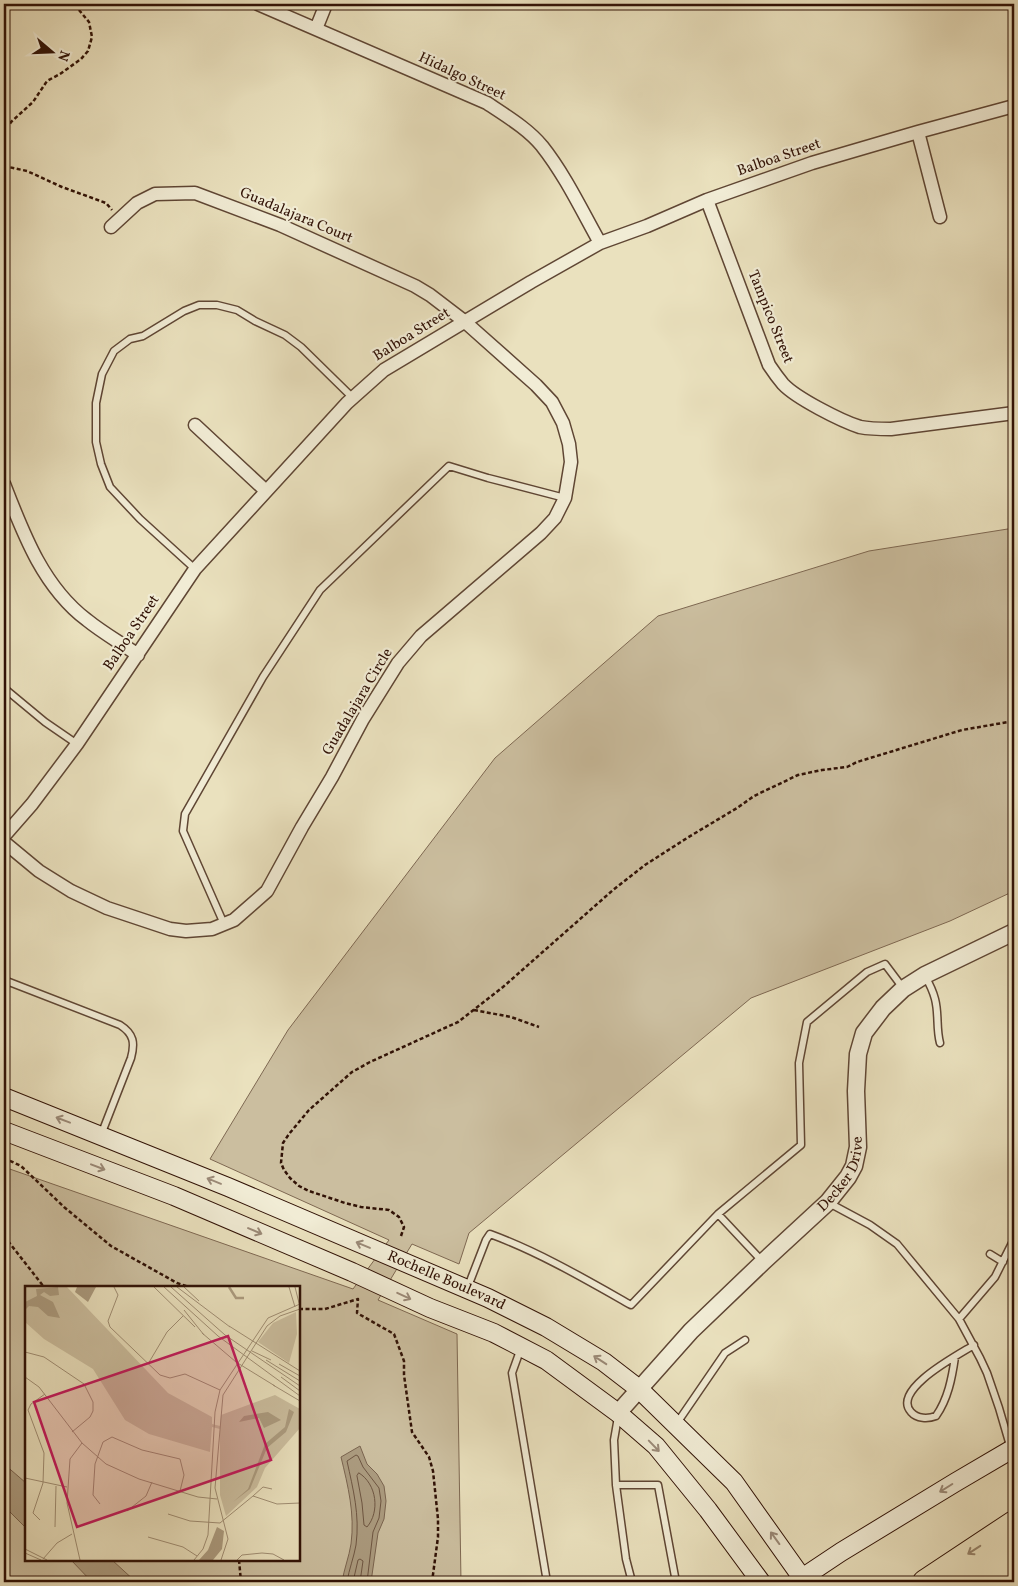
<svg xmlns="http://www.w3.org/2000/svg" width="1018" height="1586" font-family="Vollkorn,serif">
	<rect width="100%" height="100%" fill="#eae1be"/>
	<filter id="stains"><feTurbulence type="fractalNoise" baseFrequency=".004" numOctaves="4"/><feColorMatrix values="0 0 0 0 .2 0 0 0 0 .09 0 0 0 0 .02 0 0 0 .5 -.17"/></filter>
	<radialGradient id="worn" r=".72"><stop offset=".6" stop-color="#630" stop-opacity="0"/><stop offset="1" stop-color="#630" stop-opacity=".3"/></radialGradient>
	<!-- green -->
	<path fill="#cbbe9f" stroke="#7e6852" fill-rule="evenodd" d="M 1014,528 L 1014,891 L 950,921 L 751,998 L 469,1233 L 459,1264 L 412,1244 L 378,1300 L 457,1334 L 461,1582 L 4,1582 L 4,1167 L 353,1289 L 389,1240 L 210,1159 L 288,1030 L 495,758 L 658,616 L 869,551 ZM 26,1287 L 299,1287 L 299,1560 L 26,1560 Z"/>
	<!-- water -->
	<path fill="#ab9b7f" stroke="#7a644f" d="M 360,1446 L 367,1464 L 377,1474 L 384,1486 L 386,1501 L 384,1519 L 378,1533 L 371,1582 L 342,1582 C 344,1569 349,1557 351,1544 C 355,1514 348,1486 341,1457 Z
		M 4,1464 L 26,1483 L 26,1528 L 4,1506 Z
		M 71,1560 L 112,1560 L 136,1582 L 92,1582 Z"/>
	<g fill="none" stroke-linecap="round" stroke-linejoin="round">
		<!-- shore -->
		<path stroke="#6e5642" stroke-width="1" d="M 359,1473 C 377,1484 380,1512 367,1527 L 364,1525 L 362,1503 L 357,1476 Z
			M 347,1582 C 349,1569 354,1557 356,1545 C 360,1515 353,1489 347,1461 L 356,1455 L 358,1456 L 363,1467 L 379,1488 L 381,1501 L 379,1518 L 373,1532 L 367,1582
			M 353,1582 L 358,1560 L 360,1559 L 363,1561 L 360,1582"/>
		<defs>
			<path id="service" d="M 195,569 L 140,519 L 110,487 L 101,464 L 96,442 L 96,403 L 102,374 L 114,351 L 130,339 L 143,336 L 184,311 L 199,305 L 217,305 L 237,310 L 255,321 L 285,335 L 301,347 L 353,398
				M 4,688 L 45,722 L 77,744
				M 224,924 L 183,831 L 185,814 L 263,677 L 320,590 L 449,466 L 488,478 L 565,498
				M 925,976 C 929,983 933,991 935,999 C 939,1014 936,1028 940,1043
				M 4,980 L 120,1025 C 134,1034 135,1043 131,1058 L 101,1135
				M 829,1203 L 870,1225 L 897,1244 L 959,1319 L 980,1358 L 987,1373 L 999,1408 L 1011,1449
				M 990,1254 L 1003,1262
				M 762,1261 L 718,1214 L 801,1145 L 799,1063 L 807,1022 L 867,972 L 885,964 L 903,988
				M 467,1289 L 486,1240 L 490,1234 C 539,1252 585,1279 631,1305 L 718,1214
				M 959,1319 L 995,1277 L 1014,1239
				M 521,1348 L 512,1373 L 547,1582
				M 955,1357 C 952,1378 948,1399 936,1416 C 928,1419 917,1419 911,1412 C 891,1390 958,1355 974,1345
				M 618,1417 L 614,1440 L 616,1485 L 626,1559 L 632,1582
				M 677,1423 L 725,1353 L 745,1340
				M 616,1485 L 658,1485 L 676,1582"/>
			<path id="minor" d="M 258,4 L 487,103 C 506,116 527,128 542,146 C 565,175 582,211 600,243
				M 316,29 L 326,4
				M 918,132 L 940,217
				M 707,200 L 769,365 C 773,371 778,378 783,384 C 796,398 841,421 860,427 C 870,429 880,429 891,429 L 1014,413
				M 195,425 L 266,491
				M 4,484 C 23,533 43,587 87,620 C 103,633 121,643 138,655
				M 4,836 L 32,804 L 77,744 L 195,569 L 347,403 L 384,370 L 531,282 L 600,243 L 647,226 L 707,200 L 812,163 L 918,132 L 1014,106
				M 4,842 L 39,871 L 71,891 L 107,908 L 170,929 L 186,931 L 212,929 L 234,920 L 267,891 L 302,827 L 332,777 L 363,719 L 398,663 L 421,636 L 541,533 L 555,518 L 565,498 L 571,462 L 569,444 L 563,423 L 552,402 L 536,385 L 464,321 L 430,295 L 415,286 L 280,225 L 195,193 L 155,194 L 137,203 L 111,227"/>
			<g id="tertiary">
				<path id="s1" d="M 618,1413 L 691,1331 L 763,1262 L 828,1202 L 848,1177 L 854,1166 L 858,1147 L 856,1091 L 858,1054 L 864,1033 L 883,1008 L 903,989 L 925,975 L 1014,932"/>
			</g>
			<g id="secondary">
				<path id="s2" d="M 4,1097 L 228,1187 L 488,1298 L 546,1327 L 604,1362 L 639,1389 L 734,1482 L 805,1582"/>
				<path d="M 4,1131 L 174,1196 L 352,1272 L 430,1308 L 494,1333 L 546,1360 L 618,1413 L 656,1446 L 708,1510 L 761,1582"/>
				<path d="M 796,1582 L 841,1552 L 956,1482 L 1014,1448"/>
			</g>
			<path id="motorway" d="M 925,1582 L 1014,1523
				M 965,1582 L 1014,1550
				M 1001,1582 L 1014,1574"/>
		</defs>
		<!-- service casing -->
		<use href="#service" stroke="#5f4634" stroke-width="9"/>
		<!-- minor casing -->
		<use href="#minor" stroke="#5f4634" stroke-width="15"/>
		<!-- tertiary casing -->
		<use href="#tertiary" stroke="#5f4634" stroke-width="19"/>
		<!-- secondary casing -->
		<use href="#secondary" stroke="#311206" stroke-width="20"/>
		<!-- motorway casing -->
		<use href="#motorway" stroke="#311206" stroke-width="26"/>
		<!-- path -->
		<path stroke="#311206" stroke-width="2.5" stroke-dasharray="4 2.5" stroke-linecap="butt" d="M 4,135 L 11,122 L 33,102 L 47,81 L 60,74 L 81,59 L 88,51 L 92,37 L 89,22 L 74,4
			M 4,166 L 27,171 L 62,187 L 106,203 L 112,210
			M 474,1010 L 511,1017 L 539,1027
			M 4,1158 L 21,1166 L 64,1207 L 111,1246 L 177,1283 L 189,1287
			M 4,1236 L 44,1287
			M 401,1236 L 404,1227 L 399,1217 L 389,1210 L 361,1207 L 345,1203 L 309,1191 L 299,1186 L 290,1178 L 284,1170 L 281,1163 L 283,1143 L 289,1134 L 309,1110 L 352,1072 L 370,1062 L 458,1022 L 503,987 L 613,890 L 645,865 L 687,838 L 737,808 L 754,796 L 798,775 L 822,770 L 847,767 L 857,762 L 962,730 L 1014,721
			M 299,1309 L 325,1309 L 358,1299 L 357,1313 L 394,1334 L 404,1361 L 404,1375 L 412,1432 L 429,1457 L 433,1471 L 438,1519 L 438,1537 L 432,1582
			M 239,1560 L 241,1582"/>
		<!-- service -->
		<use href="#service" stroke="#f1ecd5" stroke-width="6"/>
		<!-- minor -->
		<use href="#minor" stroke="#f1ecd5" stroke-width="12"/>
		<!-- tertiary -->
		<use href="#tertiary" stroke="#f1ecd5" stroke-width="16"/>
		<!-- secondary -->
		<use href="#secondary" stroke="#f1ecd5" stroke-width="18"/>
		<!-- motorway -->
		<use href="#motorway" stroke="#eae1be" stroke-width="24"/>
	</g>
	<!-- one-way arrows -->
	<defs><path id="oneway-shaft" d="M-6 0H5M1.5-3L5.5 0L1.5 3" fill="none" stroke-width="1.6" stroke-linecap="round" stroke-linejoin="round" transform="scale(1.25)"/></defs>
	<g stroke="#9b8a78">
		<use href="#oneway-shaft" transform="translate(63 1120) rotate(-159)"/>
		<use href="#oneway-shaft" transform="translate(98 1167) rotate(21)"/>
		<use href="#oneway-shaft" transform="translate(214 1181) rotate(-158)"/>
		<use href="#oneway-shaft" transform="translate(255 1231) rotate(23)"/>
		<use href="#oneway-shaft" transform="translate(363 1245) rotate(-157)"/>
		<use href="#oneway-shaft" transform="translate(404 1296) rotate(25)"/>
		<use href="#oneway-shaft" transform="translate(600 1360) rotate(-147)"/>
		<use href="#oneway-shaft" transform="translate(654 1446) rotate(46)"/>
		<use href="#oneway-shaft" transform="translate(946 1488) rotate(148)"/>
		<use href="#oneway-shaft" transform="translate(775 1538) rotate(-126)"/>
	</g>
	<use stroke="#97846b" href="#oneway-shaft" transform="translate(974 1550) rotate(147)"/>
	<g text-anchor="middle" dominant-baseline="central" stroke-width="4.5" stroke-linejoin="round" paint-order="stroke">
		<!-- street labels -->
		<g font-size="15" fill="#311206" stroke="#f1ecd5">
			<text transform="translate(462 77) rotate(25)">Hidalgo Street</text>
			<text transform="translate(779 158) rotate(-19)">Balboa Street</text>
			<text transform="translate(296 216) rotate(23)">Guadalajara Court</text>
			<text transform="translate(770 317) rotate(68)">Tampico Street</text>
			<text transform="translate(412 335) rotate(-32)">Balboa Street</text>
			<text transform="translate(132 633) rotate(-56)">Balboa Street</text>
			<text transform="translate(358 702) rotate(-59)">Guadalajara Circle</text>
			<text stroke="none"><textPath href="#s1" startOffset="330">Decker Drive</textPath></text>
			<text stroke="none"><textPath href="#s2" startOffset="479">Rochelle Boulevard</textPath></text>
		</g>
	</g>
	<!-- overview -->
	<g transform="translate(25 1286)">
		<rect width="275" height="275" fill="#eae1be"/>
		<path d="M 0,1 L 42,1 L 143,107 L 187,131 L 187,138 L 195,140 L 196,129 L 250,109 L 275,123 L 275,142 L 240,182 L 232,201 L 201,230 L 195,209 L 195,143 L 187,141 L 185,166 L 124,148 L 100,134 L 68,83 L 19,53 L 0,36 ZM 271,26 L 272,48 L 264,77 L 233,56 L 248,37 Z" fill="#cbbe9f"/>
		<path d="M 33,1 L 34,9 L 25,10 L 19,6 L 15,9 L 28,16 L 35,32 L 23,30 L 13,21 L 4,20 L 0,24 L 0,16 L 12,10 L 11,3 ZM 52,1 L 71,1 L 63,16 L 50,6 ZM 264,123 L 269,126 L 261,146 L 242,162 L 225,203 L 208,216 L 223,203 L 240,158 L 260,141 ZM 243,126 L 256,134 L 239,142 L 234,132 L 214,136 L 219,130 ZM 192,241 L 199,245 L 197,263 L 188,274 L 174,274 L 183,264 Z" fill="#ab9b7f"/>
		<path fill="none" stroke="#ab9b7f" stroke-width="2.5" d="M 204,1 L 211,12 L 219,12"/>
		<path fill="none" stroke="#a08e74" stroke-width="1" d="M 89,1 L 93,9 L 83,35 L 85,41 L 135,89 L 145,92 L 160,88 L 195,104M 129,1 L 170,41M 139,1 L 193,50 L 275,110M 146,1 L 200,49 L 275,100M 152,1 L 205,41M 159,1 L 174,15M 264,1 L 270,21M 270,1 L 275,21M 159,24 L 179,49M 204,40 L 275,85M 177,47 L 211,76 L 250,100M 227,65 L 246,74M 0,66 L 19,71 L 59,98 L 68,116 L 68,125 L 65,131 L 47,146M 241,74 L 275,95M 123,78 L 142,46 L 158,30M 254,78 L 275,90M 0,91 L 14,101 L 57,157 L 81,178 L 114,193 L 173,211 L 192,213M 256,91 L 275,105M 248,99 L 275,115M 0,192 L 42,201M 228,210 L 238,201 L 247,203M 75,218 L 68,209 L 70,178 L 78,156 L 87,151 L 117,164 L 155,173 L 159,189 L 155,205M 102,225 L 121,210 L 127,196M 143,228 L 165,235 L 195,237 L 228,210 L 252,218 L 275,217M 15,234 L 8,227 L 18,197 L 19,167 L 3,124 L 6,118 L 20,108M 30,241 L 31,200M 123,251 L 158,261 L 172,270M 0,263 L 22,274M 0,267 L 16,274M 18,273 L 32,257 L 47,248M 55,274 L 42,217 L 45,173 L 57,157M 169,274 L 178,263 L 183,249 L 190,126 L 195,104 L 243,32 L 275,18M 196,274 L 203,253 L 190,202 L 198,109 L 242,40 L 255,30 L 275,23M 212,274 L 217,269 L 237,267 L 248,268 L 259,274"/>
		<path fill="#c2185b" fill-opacity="0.15" stroke="#c2185b" stroke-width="2.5" d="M 203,50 L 246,174 L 52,241 L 9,116 Z"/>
		<rect width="275" height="275" fill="none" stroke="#311206" stroke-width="2.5"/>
	</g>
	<!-- margin -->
	<rect width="1018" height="1586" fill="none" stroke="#eae1be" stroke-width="20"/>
	<rect x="5" y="5" width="1008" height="1576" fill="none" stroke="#311206" stroke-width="2.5"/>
	<rect x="10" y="10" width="998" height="1566" fill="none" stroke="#311206"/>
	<!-- north arrow -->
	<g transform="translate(52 52) rotate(109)" stroke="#f1ecd5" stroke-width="4" paint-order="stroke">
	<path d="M0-4L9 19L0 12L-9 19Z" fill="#311206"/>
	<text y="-8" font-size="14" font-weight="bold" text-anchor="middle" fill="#311206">N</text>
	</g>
	<rect width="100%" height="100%" filter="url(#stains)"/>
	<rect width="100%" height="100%" fill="url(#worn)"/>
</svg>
